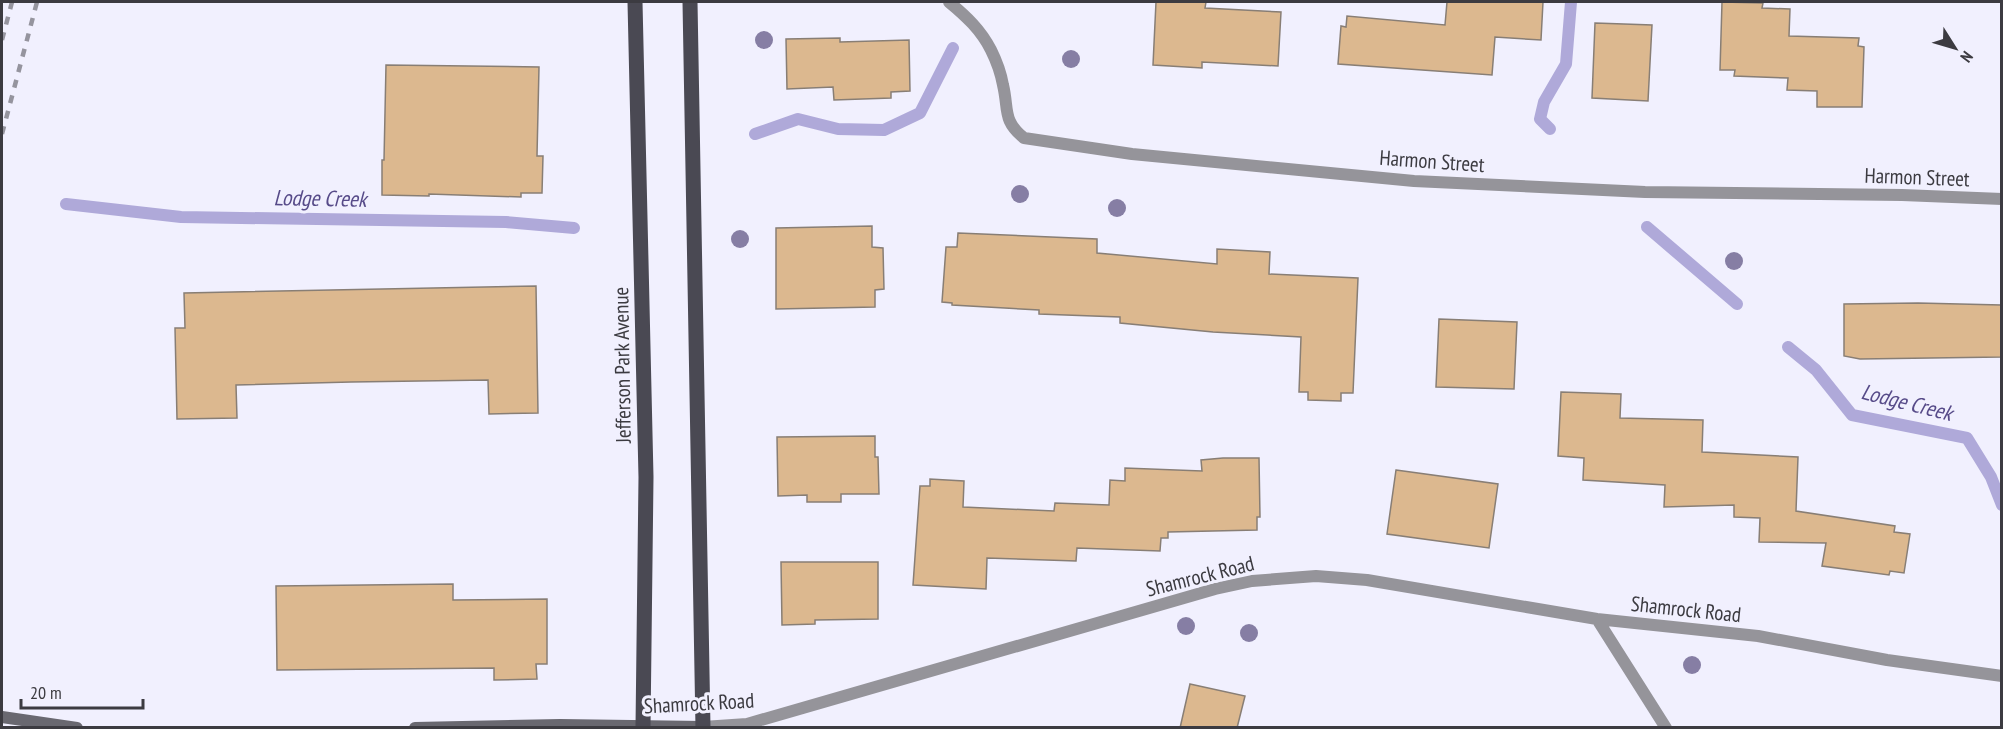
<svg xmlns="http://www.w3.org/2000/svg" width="2003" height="729" font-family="'PT Sans Narrow',sans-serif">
	<rect width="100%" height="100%" fill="#f1f0fe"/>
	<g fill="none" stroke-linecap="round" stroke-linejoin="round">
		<!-- stream -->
		<path stroke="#afa9d9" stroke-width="12" d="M 1550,129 L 1540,119 L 1544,102 L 1566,64 L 1571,2
			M 755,134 L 798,119 L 838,129 L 884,130 L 920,113 L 953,48
			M 66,204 L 181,217 L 506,222 L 574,228
			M 1647,227 L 1737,304
			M 1788,347 L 1816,370 L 1852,415 L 1967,438 L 1991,477 L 2002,505"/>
	</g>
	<!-- building -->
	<path fill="#dcb88f" stroke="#887e75" stroke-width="1.5" d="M 1156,2 L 1206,2 L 1205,8 L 1281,12 L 1278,66 L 1202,62 L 1202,68 L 1153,65 Z
		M 1447,2 L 1543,2 L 1541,40 L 1495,37 L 1492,75 L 1338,64 L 1341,26 L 1346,27 L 1347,16 L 1445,25 Z
		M 1722,2 L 1763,3 L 1762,8 L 1790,9 L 1789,36 L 1859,38 L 1858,46 L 1864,47 L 1862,107 L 1817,107 L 1817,91 L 1787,90 L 1788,78 L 1734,76 L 1735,70 L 1720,70 Z
		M 1595,23 L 1652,25 L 1648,101 L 1592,98 Z
		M 840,38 L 840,42 L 909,40 L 910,91 L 891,92 L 891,98 L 834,100 L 833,87 L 787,89 L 786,39 Z
		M 386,65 L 539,67 L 537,156 L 543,156 L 542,193 L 521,193 L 521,197 L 429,194 L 429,196 L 382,195 L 382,160 L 384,160 Z
		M 872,226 L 872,247 L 883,248 L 884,289 L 875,290 L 875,307 L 776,309 L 776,228 Z
		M 958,233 L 1097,239 L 1097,253 L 1217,264 L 1217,249 L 1270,252 L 1269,274 L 1358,278 L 1353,393 L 1341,393 L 1341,401 L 1308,400 L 1308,392 L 1299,392 L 1301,337 L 1213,332 L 1120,323 L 1120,317 L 1039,314 L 1039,310 L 952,305 L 952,303 L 942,302 L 946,247 L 957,247 Z
		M 536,286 L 538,413 L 489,414 L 488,380 L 351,382 L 236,385 L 237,418 L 177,419 L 175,328 L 185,328 L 184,293 Z
		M 1918,303 L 2001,305 L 2001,357 L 1860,359 L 1844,356 L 1844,304 Z
		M 1439,319 L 1517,322 L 1514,389 L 1436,387 Z
		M 1561,392 L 1621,394 L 1620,418 L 1703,420 L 1702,452 L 1798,457 L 1796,511 L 1895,526 L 1894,532 L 1910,534 L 1904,573 L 1890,571 L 1889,575 L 1822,566 L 1826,543 L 1759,542 L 1760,518 L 1734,517 L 1734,505 L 1664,507 L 1665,485 L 1583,480 L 1584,458 L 1558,456 Z
		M 875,436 L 875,457 L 878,457 L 879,494 L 841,494 L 841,502 L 807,502 L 807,495 L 778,496 L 777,437 Z
		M 1223,458 L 1259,458 L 1260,517 L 1257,517 L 1257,530 L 1168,532 L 1168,538 L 1161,538 L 1160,551 L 1077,548 L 1076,561 L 987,558 L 986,589 L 913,585 L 920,486 L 930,486 L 930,479 L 964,481 L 963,507 L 1054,511 L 1055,503 L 1109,505 L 1110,480 L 1125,481 L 1125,468 L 1202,471 L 1201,460 Z
		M 1396,470 L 1498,484 L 1489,548 L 1387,534 Z
		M 781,562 L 878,562 L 878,619 L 815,620 L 815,624 L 782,625 Z
		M 453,584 L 453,600 L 547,599 L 547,664 L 536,664 L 537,679 L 494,680 L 494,668 L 277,670 L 276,586 Z
		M 1190,684 L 1245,696 L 1237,728 L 1180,728 Z"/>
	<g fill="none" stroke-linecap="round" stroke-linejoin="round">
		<!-- street -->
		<path stroke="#95949a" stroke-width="12" d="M 949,2 C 966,16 981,30 991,50 C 996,60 1001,74 1003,85 C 1009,110 1002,120 1024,138 L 1132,154 L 1414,181 L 1645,192 L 1902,195 L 2002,199
			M 1597,619 L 1666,728
			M 703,727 L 747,724 L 1215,589 L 1252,581 L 1316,576 L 1367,580 L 1597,619 L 1758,636 L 1887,660 L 2002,676"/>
		<!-- secondary -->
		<path stroke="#696870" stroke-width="12" d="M 2,717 L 77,728
			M 415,728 L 560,725 L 703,727"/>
		<!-- primary -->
		<path stroke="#4a4953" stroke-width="15" d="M 635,2 L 646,477 L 643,728
			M 690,2 L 703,728"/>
		<!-- rail -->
		<path stroke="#95949e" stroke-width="4.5" stroke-dasharray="8 8" stroke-linecap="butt" d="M 2,40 L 12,2
			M 2,134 L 37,2"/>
	</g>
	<!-- trees -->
	<g fill="#867ea4">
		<circle cx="764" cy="40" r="9"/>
		<circle cx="1071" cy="59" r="9"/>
		<circle cx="1020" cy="194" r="9"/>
		<circle cx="1117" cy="208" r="9"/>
		<circle cx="740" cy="239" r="9"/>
		<circle cx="1734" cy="261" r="9"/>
		<circle cx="1186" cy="626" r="9"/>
		<circle cx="1249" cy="633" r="9"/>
		<circle cx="1692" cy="665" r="9"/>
	</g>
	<g text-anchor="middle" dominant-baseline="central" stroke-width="6" stroke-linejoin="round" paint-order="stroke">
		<!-- street labels -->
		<g font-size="21" fill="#3c3b41" stroke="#f1f0fe">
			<text transform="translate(1432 161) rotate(4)">Harmon Street</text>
			<text transform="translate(1917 177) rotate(2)">Harmon Street</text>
			<text transform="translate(622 365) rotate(-91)">Jefferson Park Avenue</text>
			<text transform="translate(1200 576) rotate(-14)">Shamrock Road</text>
			<text transform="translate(1686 609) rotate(6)">Shamrock Road</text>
			<text transform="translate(699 703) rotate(-3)">Shamrock Road</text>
		</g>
		<!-- water labels -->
		<g font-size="22" font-style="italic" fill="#574b89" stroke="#f1f0fe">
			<text transform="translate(320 198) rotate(1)">Lodge Creek</text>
			<text transform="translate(1907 402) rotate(14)">Lodge Creek</text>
		</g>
	</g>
	<!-- border -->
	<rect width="2003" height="729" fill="none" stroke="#3c3b41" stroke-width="6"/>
	<!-- north arrow -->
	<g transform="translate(1955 48) rotate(127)" stroke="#f1f0fe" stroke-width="4.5" paint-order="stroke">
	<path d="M0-4.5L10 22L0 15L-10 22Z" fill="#3c3b41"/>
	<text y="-9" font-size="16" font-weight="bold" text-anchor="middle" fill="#3c3b41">N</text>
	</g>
	<!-- scale -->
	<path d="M21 699v9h122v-9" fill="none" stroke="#3c3b41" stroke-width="3"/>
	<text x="30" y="699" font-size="18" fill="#3c3b41" stroke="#f1f0fe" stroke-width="4.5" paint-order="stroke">20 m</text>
</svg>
